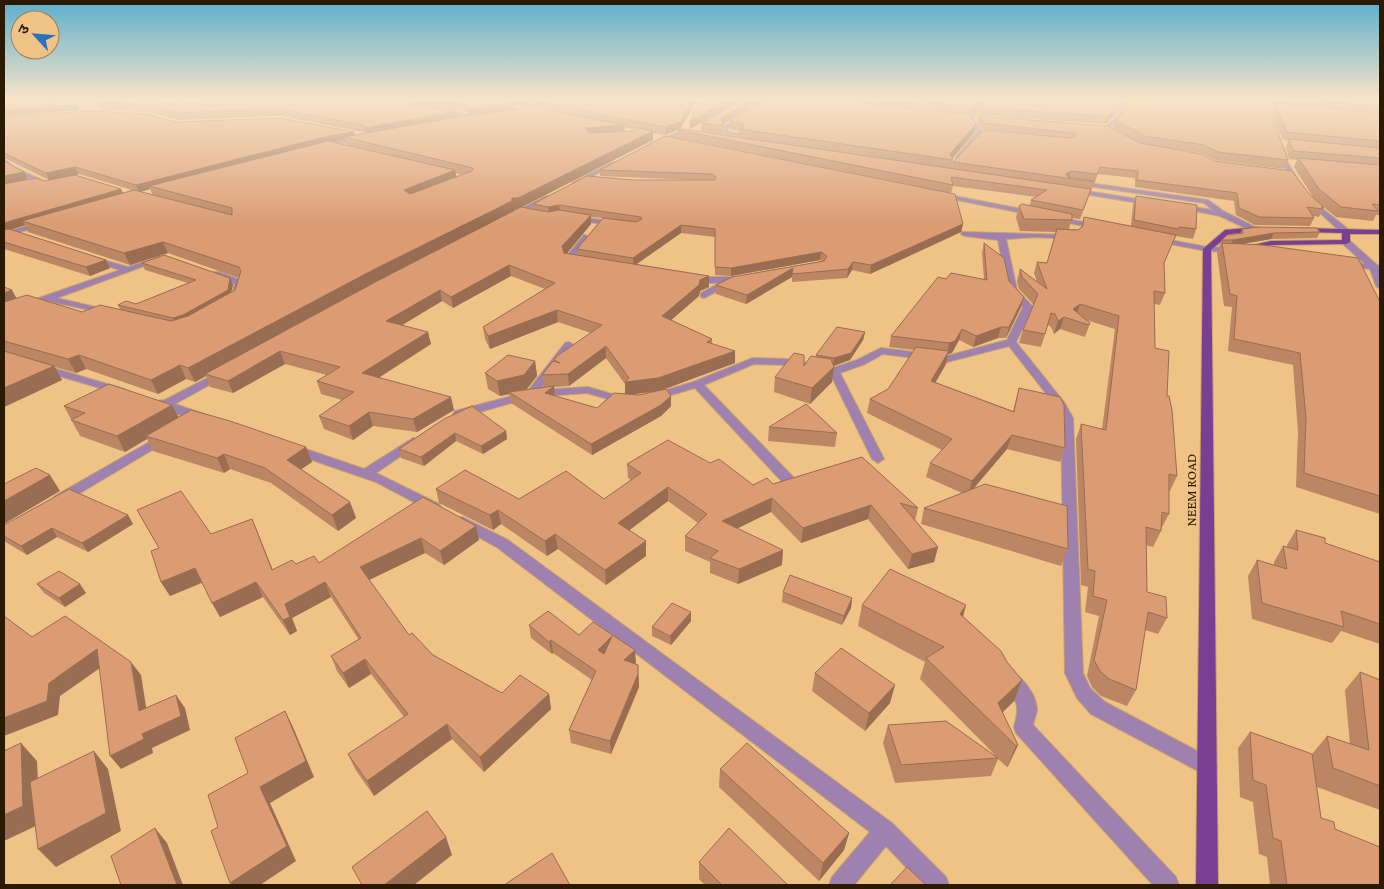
<svg xmlns="http://www.w3.org/2000/svg" width="1384" height="889" font-family="'Crimson Pro','Noto Sans Devanagari',serif">
	<rect width="100%" height="100%" fill="#efc286"/>
	<g fill="none" stroke-linecap="round" stroke-linejoin="round">
		<defs>
			<path id="minor" d="M 682,100 L 692,100 L 702,104 L 700,105 Z
				M 769,100 L 775,100 L 727,129 L 729,132 L 754,135 L 756,138 L 725,134 L 722,127 Z
				M 912,100 L 917,100 L 931,113 L 943,116 L 940,118 L 927,115 Z
				M 1121,100 L 1125,100 L 1122,117 L 1110,128 L 1121,134 L 1119,137 L 1104,128 L 1117,116 Z
				M 977,109 L 981,110 L 973,119 L 983,132 L 960,159 L 956,159 L 956,157 L 977,132 L 967,119 Z
				M 443,111 L 480,116 L 483,118 L 480,120 L 441,114 Z
				M 683,130 L 696,133 L 684,134 L 655,145 L 652,143 Z
				M 361,136 L 363,139 L 322,148 L 319,146 Z
				M 1280,148 L 1285,149 L 1288,163 L 1301,185 L 1297,185 L 1282,163 Z
				M 4,159 L 14,167 L 50,184 L 45,185 L 10,169 L 4,164 Z
				M 613,162 L 618,163 L 577,184 L 572,183 Z
				M 1076,181 L 1208,200 L 1225,212 L 1259,229 L 1252,231 L 1220,216 L 1176,207 L 1180,205 L 1213,210 L 1204,203 L 1074,184 L 1074,182 Z
				M 1074,189 L 1150,201 L 1154,203 L 1150,205 L 1072,192 L 1072,190 Z
				M 939,193 L 1032,211 L 1036,213 L 1032,215 L 937,196 L 936,195 Z
				M 546,196 L 551,197 L 516,217 L 509,215 Z
				M 1308,200 L 1312,200 L 1349,230 L 1349,234 L 1343,234 L 1308,202 Z
				M 572,216 L 617,222 L 621,224 L 617,226 L 575,220 L 571,218 Z
				M 1052,216 L 1099,225 L 1103,227 L 1099,229 L 1055,220 L 1052,220 Z
				M 39,222 L 46,224 L 4,237 L 4,233 Z
				M 962,232 L 1070,235 L 1074,237 L 1070,239 L 1036,237 L 1006,239 L 1017,290 L 1033,307 L 1016,342 L 1064,402 L 1073,418 L 1083,673 L 1090,688 L 1105,702 L 1214,760 L 1217,766 L 1214,772 L 1207,775 L 1200,772 L 1091,714 L 1077,698 L 1065,673 L 1061,418 L 1055,405 L 1009,346 L 947,362 L 883,354 L 865,364 L 840,373 L 884,459 L 878,463 L 872,459 L 830,373 L 787,365 L 754,364 L 704,385 L 798,482 L 800,485 L 798,488 L 788,488 L 695,388 L 654,400 L 648,397 L 650,395 L 693,382 L 753,358 L 787,359 L 833,368 L 857,360 L 881,348 L 947,356 L 1007,340 L 1023,307 L 1008,291 L 998,240 L 965,236 L 961,234 Z
				M 584,235 L 591,237 L 574,259 L 581,260 L 581,264 L 565,262 L 565,258 Z
				M 1154,237 L 1207,247 L 1236,248 L 1240,250 L 1236,252 L 1207,251 L 1154,241 Z
				M 1343,240 L 1349,240 L 1377,265 L 1380,266 L 1380,289 L 1376,286 L 1370,269 L 1343,266 L 1342,264 L 1346,261 L 1365,264 L 1343,244 Z
				M 89,256 L 128,267 L 159,257 L 163,259 L 57,298 L 108,310 L 108,314 L 48,301 L 4,316 L 4,310 L 120,270 L 89,260 Z
				M 213,272 L 219,272 L 243,281 L 244,283 L 239,299 L 236,300 L 231,297 L 235,284 L 213,276 Z
				M 741,277 L 745,280 L 744,282 L 732,283 L 704,298 L 701,297 L 701,293 L 720,283 L 694,283 L 690,280 L 694,277 Z
				M 569,342 L 574,345 L 540,390 L 588,387 L 629,399 L 631,401 L 629,403 L 625,404 L 587,393 L 532,397 L 459,418 L 453,414 L 455,411 L 527,392 L 565,343 Z
				M 43,365 L 124,389 L 126,391 L 120,394 L 39,370 L 38,368 Z
				M 223,370 L 228,373 L 227,375 L 175,404 L 207,415 L 209,418 L 207,421 C 199,423 161,409 155,403 L 157,401 L 165,400 Z
				M 165,433 L 169,434 L 171,437 L 169,440 L 65,502 L 60,503 L 53,499 L 55,496 Z
				M 413,438 L 417,439 L 419,442 L 417,445 L 376,473 L 439,504 L 441,507 L 439,510 L 429,510 L 376,482 L 289,452 L 287,449 L 293,445 L 297,446 L 364,469 Z
				M 462,517 L 508,540 L 892,823 L 946,877 L 949,885 L 923,885 L 886,846 L 854,885 L 829,885 L 832,877 L 870,832 L 498,548 L 457,525 L 455,522 L 457,519 Z
				M 1008,671 C 1022,675 1036,694 1037,709 C 1037,713 1034,720 1033,725 L 1176,877 L 1179,885 L 1153,885 L 1016,733 L 1014,727 C 1023,694 1011,703 999,678 L 1002,673 Z"/>
			<path id="major" d="M 1257,227 L 1261,229 L 1260,231 L 1230,234 L 1211,250 L 1218,885 L 1196,885 L 1203,249 L 1225,230 Z
				M 1299,228 L 1380,230 L 1380,234 L 1350,234 L 1350,242 L 1346,244 L 1271,245 L 1244,250 L 1240,248 L 1271,241 L 1342,240 L 1342,233 L 1302,232 L 1299,232 Z"/>
		</defs>
		<!-- minor casing -->
		<use href="#minor" stroke="#c8a06c" stroke-width="2"/>
		<!-- major casing -->
		<use href="#major" stroke="#c8a06c" stroke-width="2"/>
		<!-- minor -->
		<use href="#minor" fill="#9e81ae" fill-rule="evenodd"/>
		<!-- major -->
		<use href="#major" fill="#783f92" fill-rule="evenodd"/>
	</g>
	<!-- wall -->
	<path fill="#bc8664" fill-rule="evenodd" d="M 206,100 L 694,100 L 694,106 L 680,129 L 665,135 L 653,133 L 653,140 L 521,207 L 533,210 L 533,204 L 634,180 L 692,180 L 600,176 L 600,170 L 665,136 L 963,224 L 961,232 L 870,274 L 852,270 L 847,278 L 792,282 L 792,277 L 746,304 L 716,294 L 716,285 L 821,261 L 820,260 L 731,276 L 715,275 L 715,237 L 681,233 L 636,264 L 709,276 L 709,287 L 700,291 L 699,296 L 671,320 L 712,339 L 712,343 L 735,363 L 660,391 L 671,406 L 661,416 L 592,455 L 511,403 L 509,394 L 500,396 L 488,389 L 485,373 L 535,361 L 537,376 L 526,390 L 544,387 L 542,375 L 555,362 L 554,360 L 591,333 L 558,322 L 490,349 L 485,339 L 483,327 L 545,289 L 511,276 L 453,308 L 442,301 L 402,325 L 431,344 L 379,377 L 454,410 L 417,432 L 373,426 L 353,440 L 324,429 L 319,416 L 342,400 L 321,394 L 317,381 L 327,375 L 285,364 L 233,393 L 210,387 L 206,376 L 195,382 L 186,379 L 158,394 L 86,369 L 76,373 L 55,367 L 62,380 L 4,407 L 4,287 L 17,298 L 82,312 L 120,309 L 118,305 L 136,304 L 188,283 L 145,270 L 142,263 L 233,285 L 231,292 L 235,290 L 239,278 L 168,253 L 130,265 L 28,232 L 25,225 L 10,230 L 110,268 L 90,276 L 4,249 L 4,161 L 24,172 L 28,179 L 45,181 L 49,180 L 4,158 L 4,117 L 176,122 L 354,132 L 355,135 L 366,133 L 282,116 L 178,120 L 149,112 L 100,110 L 97,102 L 180,106 ZM 515,104 L 520,105 L 520,109 L 516,109 ZM 455,111 L 465,111 L 468,113 L 468,115 L 458,117 L 457,111 ZM 624,127 L 634,129 L 634,131 L 624,132 ZM 345,140 L 347,145 L 333,142 ZM 456,173 L 462,175 L 456,177 ZM 79,174 L 132,190 L 123,193 L 121,189 L 62,178 ZM 150,189 L 153,195 L 141,192 ZM 591,217 L 603,218 L 577,249 L 577,255 L 566,254 L 591,224 ZM 606,358 L 625,384 L 625,394 L 597,408 L 555,396 L 554,387 L 569,386 ZM 656,391 L 639,395 L 630,395 Z
		M 743,100 L 764,100 L 723,124 L 723,134 L 701,131 L 701,123 Z
		M 766,100 L 918,100 L 921,104 L 920,110 L 941,112 L 931,109 L 920,100 L 1120,100 L 1115,115 L 1105,124 L 979,115 L 980,108 L 979,107 L 969,115 L 975,132 L 952,158 L 953,160 L 952,169 L 953,162 L 1021,133 L 983,129 L 977,122 L 978,116 L 1141,144 L 1113,128 L 1116,120 L 1125,111 L 1127,100 L 1263,100 L 1288,160 L 1284,169 L 1215,160 L 1201,153 L 1162,147 L 1214,161 L 1310,195 L 1324,207 L 1319,217 L 1313,216 L 1314,218 L 1310,226 L 1255,225 L 1236,215 L 1234,201 L 1135,187 L 1135,178 L 1098,174 L 1080,219 L 1072,218 L 1069,229 L 1078,230 L 1081,228 L 1084,217 L 1131,226 L 1133,205 L 1136,196 L 1196,229 L 1193,239 L 1176,236 L 1174,238 L 1164,264 L 1165,293 L 1160,305 L 1154,304 L 1155,348 L 1167,396 L 1177,476 L 1170,491 L 1169,491 L 1169,514 L 1161,529 L 1161,531 L 1153,547 L 1146,545 L 1147,592 L 1167,618 L 1158,634 L 1145,630 L 1136,690 L 1127,706 L 1101,696 L 1092,687 L 1087,676 L 1099,616 L 1085,612 L 1088,587 L 1081,585 L 1076,439 L 1081,424 L 1102,429 L 1115,329 L 1086,320 L 1090,323 L 1085,337 L 1060,329 L 1054,334 L 1051,327 L 1048,325 L 1041,347 L 1019,343 L 1023,330 L 1034,305 L 1019,289 L 1017,281 L 1020,269 L 1037,282 L 1034,273 L 1037,262 L 1047,263 L 1056,232 L 1020,231 L 1016,217 L 1019,206 L 1030,205 L 1031,200 L 1036,197 L 953,186 L 951,193 L 678,138 L 678,130 L 739,137 L 739,131 L 730,129 L 730,121 Z
		M 1266,100 L 1380,100 L 1380,215 L 1376,215 L 1373,221 L 1336,217 L 1314,199 L 1294,167 L 1297,160 L 1289,159 L 1286,147 L 1288,141 L 1283,140 L 1271,110 L 1274,104 L 1268,103 Z
		M 1242,229 L 1320,232 L 1317,238 L 1271,239 L 1243,244 L 1380,302 L 1380,514 L 1296,487 L 1298,432 L 1293,365 L 1228,351 L 1232,307 L 1224,306 L 1217,253 L 1220,246 L 1219,246 L 1222,240 L 1240,234 Z
		M 984,243 L 1009,281 L 1024,297 L 1021,307 L 1006,338 L 998,338 L 973,347 L 959,340 L 952,353 L 948,354 L 946,364 L 935,382 L 1013,411 L 1019,388 L 1065,448 L 1060,462 L 1007,449 L 974,488 L 1068,549 L 1061,566 L 921,524 L 924,508 L 962,493 L 926,477 L 930,463 L 942,450 L 867,413 L 870,399 L 888,389 L 914,350 L 889,347 L 891,336 L 946,279 L 984,279 L 982,253 Z
		M 865,332 L 863,340 L 850,360 L 834,366 L 832,382 L 810,404 L 774,392 L 775,377 L 804,366 L 816,357 L 816,355 Z
		M 64,406 L 178,417 L 306,447 L 312,462 L 301,469 L 350,502 L 356,518 L 338,531 L 271,483 L 230,469 L 224,473 L 153,451 L 147,439 L 125,452 L 80,436 Z
		M 444,419 L 506,431 L 507,439 L 483,454 L 456,441 L 424,466 L 401,458 L 399,449 Z
		M 769,427 L 837,433 L 835,447 L 768,441 Z
		M 862,457 L 918,508 L 915,521 L 938,547 L 934,562 L 908,569 L 868,519 L 801,543 L 771,512 L 737,528 L 782,565 L 738,584 L 710,573 L 710,562 L 685,551 L 685,536 L 698,523 L 668,501 L 629,530 L 646,541 L 646,556 L 606,585 L 558,549 L 547,556 L 501,524 L 493,530 L 439,503 L 436,489 L 519,499 L 604,499 L 631,480 L 628,478 L 627,464 L 710,463 L 753,485 L 773,484 Z
		M 137,510 L 211,534 L 252,519 L 273,570 L 296,564 L 319,563 L 476,526 L 479,540 L 444,565 L 425,553 L 369,580 L 409,635 L 433,655 L 502,693 L 549,694 L 551,709 L 484,772 L 452,739 L 374,796 L 355,769 L 348,754 L 404,717 L 371,674 L 349,688 L 337,671 L 331,656 L 359,640 L 331,597 L 292,618 L 297,631 L 290,635 L 263,597 L 220,617 L 202,583 L 170,596 L 161,582 L 159,548 Z
		M 128,515 L 133,524 L 88,552 L 57,537 L 27,555 L 4,541 L 4,525 Z
		M 1296,530 L 1325,543 L 1380,562 L 1380,644 L 1341,631 L 1332,643 L 1252,619 L 1248,576 L 1257,560 L 1274,565 L 1274,562 L 1283,546 L 1287,547 L 1287,545 Z
		M 37,584 L 86,593 L 65,607 L 44,593 Z
		M 783,592 L 852,598 L 851,608 L 842,625 L 782,602 Z
		M 862,605 L 966,605 L 963,617 L 1007,662 L 1022,680 L 1014,701 L 1002,712 L 1018,745 L 1008,766 L 1007,767 L 998,759 L 991,776 L 895,783 L 883,743 L 888,725 L 995,755 L 920,679 L 925,662 L 858,626 Z
		M 691,612 L 691,621 L 671,645 L 652,636 L 652,627 Z
		M 529,625 L 579,635 L 636,663 L 635,664 L 639,678 L 639,687 L 611,754 L 571,743 L 569,730 L 592,680 L 553,653 L 552,654 L 531,638 Z
		M 1360,672 L 1380,680 L 1380,810 L 1317,787 L 1321,818 L 1335,829 L 1380,885 L 1270,885 L 1267,857 L 1259,854 L 1253,802 L 1240,797 L 1238,748 L 1250,732 L 1312,754 L 1327,736 L 1350,744 L 1345,690 Z
		M 815,673 L 890,703 L 865,731 L 812,691 Z
		M 720,769 L 849,833 L 844,850 L 819,881 L 719,787 Z
		M 699,862 L 788,885 L 705,885 L 699,879 Z"/>
	<!-- shaded-wall -->
	<path fill="#996d51" d="M 51,100 L 54,100 L 54,106 L 77,105 L 80,110 L 4,116 L 4,110 Z
		M 693,100 L 694,100 L 694,106 L 680,129 L 665,135 L 665,127 Z
		M 729,100 L 742,100 L 690,129 L 690,121 Z
		M 752,100 L 764,100 L 721,125 L 721,118 Z
		M 980,100 L 979,107 L 969,115 L 971,108 Z
		M 416,101 L 417,108 L 412,106 Z
		M 515,103 L 516,111 L 469,117 L 467,109 Z
		M 1118,108 L 1115,115 L 1105,124 L 1108,116 Z
		M 457,111 L 458,118 L 367,135 L 365,128 Z
		M 976,124 L 975,132 L 951,160 L 950,154 Z
		M 624,125 L 625,134 L 586,137 L 585,128 Z
		M 653,131 L 653,140 L 520,208 L 514,209 L 513,212 L 205,374 L 206,376 L 195,382 L 188,368 L 373,270 L 512,198 Z
		M 354,132 L 355,138 L 344,137 L 345,140 L 322,144 L 149,186 L 150,189 L 139,192 L 136,185 L 320,138 Z
		M 75,167 L 79,174 L 49,180 L 46,173 Z
		M 455,170 L 457,179 L 406,200 L 404,190 Z
		M 1071,171 L 1069,178 L 1066,174 Z
		M 24,172 L 28,179 L 4,184 L 4,176 Z
		M 121,189 L 124,196 L 22,221 L 25,225 L 4,232 L 4,223 Z
		M 559,205 L 560,212 L 549,214 L 548,207 Z
		M 591,215 L 591,224 L 564,257 L 562,246 Z
		M 963,224 L 961,232 L 870,274 L 871,265 Z
		M 681,225 L 681,233 L 634,266 L 633,258 Z
		M 1274,233 L 1271,239 L 1230,246 L 1233,240 Z
		M 163,242 L 168,253 L 130,265 L 124,253 Z
		M 821,252 L 820,260 L 731,276 L 731,268 Z
		M 106,260 L 110,268 L 90,276 L 86,267 Z
		M 853,262 L 852,270 L 847,278 L 848,269 Z
		M 509,265 L 511,276 L 453,308 L 451,297 Z
		M 793,268 L 792,277 L 746,304 L 747,295 Z
		M 709,276 L 709,287 L 700,291 L 699,296 L 662,328 L 662,316 L 700,280 Z
		M 230,278 L 233,285 L 230,297 L 176,325 L 173,318 Z
		M 12,290 L 19,303 L 4,308 L 4,293 Z
		M 440,290 L 442,301 L 389,333 L 386,321 Z
		M 1024,297 L 1021,307 L 1006,338 L 1009,327 Z
		M 1080,304 L 1076,316 L 1073,309 Z
		M 557,310 L 558,322 L 490,349 L 488,336 Z
		M 1064,317 L 1060,329 L 1054,334 L 1058,321 Z
		M 1001,327 L 998,338 L 973,347 L 976,336 Z
		M 962,329 L 959,340 L 952,353 L 948,354 L 946,364 L 929,394 L 931,381 L 947,354 L 949,343 Z
		M 428,332 L 431,344 L 366,386 L 362,373 Z
		M 865,332 L 863,340 L 850,360 L 833,366 L 834,358 Z
		M 606,346 L 606,358 L 569,386 L 568,374 Z
		M 280,351 L 285,364 L 233,393 L 228,381 Z
		M 735,351 L 735,363 L 659,391 L 625,395 L 625,382 Z
		M 79,355 L 86,369 L 76,373 L 68,359 Z
		M 535,361 L 537,376 L 526,390 L 509,392 L 509,394 L 500,396 L 497,381 Z
		M 180,365 L 186,379 L 158,394 L 151,380 Z
		M 54,366 L 62,380 L 4,407 L 4,388 Z
		M 834,367 L 832,382 L 810,404 L 812,388 Z
		M 554,386 L 555,397 L 545,393 Z
		M 671,396 L 671,406 L 661,416 L 592,455 L 591,444 Z
		M 451,397 L 454,410 L 417,432 L 413,419 Z
		M 172,405 L 180,420 L 146,436 L 147,439 L 125,452 L 117,436 Z
		M 369,412 L 373,426 L 353,440 L 349,426 Z
		M 506,431 L 507,439 L 483,454 L 481,446 Z
		M 455,433 L 456,441 L 424,466 L 421,457 Z
		M 1012,435 L 1007,449 L 968,495 L 972,481 Z
		M 306,447 L 312,462 L 293,475 L 287,460 Z
		M 224,454 L 230,469 L 224,473 L 217,458 Z
		M 50,475 L 60,491 L 4,524 L 4,501 Z
		M 668,487 L 668,501 L 619,538 L 618,523 Z
		M 772,498 L 771,512 L 722,536 L 722,521 Z
		M 350,502 L 356,518 L 338,531 L 332,515 Z
		M 871,505 L 868,519 L 801,543 L 803,528 Z
		M 498,510 L 501,524 L 493,530 L 490,515 Z
		M 128,515 L 133,524 L 88,552 L 82,543 Z
		M 252,519 L 258,533 L 278,585 L 272,570 Z
		M 476,526 L 479,540 L 444,565 L 440,551 Z
		M 52,528 L 57,537 L 27,555 L 21,546 Z
		M 555,534 L 558,549 L 547,556 L 545,541 Z
		M 421,538 L 425,553 L 365,582 L 360,567 Z
		M 646,541 L 646,556 L 606,585 L 605,570 Z
		M 938,547 L 934,562 L 908,569 L 912,554 Z
		M 783,550 L 782,565 L 738,584 L 739,569 Z
		M 195,568 L 203,582 L 170,596 L 161,582 Z
		M 256,582 L 263,597 L 220,617 L 212,603 Z
		M 325,582 L 331,597 L 292,618 L 297,631 L 290,635 L 283,620 L 285,604 Z
		M 80,584 L 86,593 L 65,607 L 59,598 Z
		M 852,598 L 851,608 L 842,625 L 844,616 Z
		M 966,605 L 960,626 L 960,614 Z
		M 691,612 L 691,621 L 671,645 L 670,636 Z
		M 612,636 L 613,649 L 599,663 L 598,650 Z
		M 551,640 L 553,653 L 552,654 L 549,642 Z
		M 97,649 L 107,663 L 60,696 L 58,715 L 4,736 L 4,718 L 49,683 Z
		M 635,650 L 636,663 L 625,673 L 624,660 Z
		M 365,659 L 371,674 L 349,688 L 343,673 Z
		M 131,662 L 141,675 L 149,725 L 139,711 Z
		M 638,665 L 639,687 L 611,754 L 610,741 Z
		M 1022,680 L 1014,701 L 992,723 L 998,703 Z
		M 895,685 L 890,703 L 865,731 L 869,713 Z
		M 549,694 L 551,709 L 484,772 L 480,757 Z
		M 176,695 L 185,708 L 190,730 L 152,748 L 153,753 L 121,769 L 110,756 L 142,734 Z
		M 285,711 L 293,727 L 314,777 L 270,803 L 296,861 L 260,885 L 232,885 L 230,883 Z
		M 447,724 L 452,739 L 374,796 L 367,781 Z
		M 21,743 L 37,761 L 40,824 L 4,841 L 4,815 Z
		M 1018,745 L 1008,766 L 1007,767 L 1016,746 Z
		M 94,751 L 108,769 L 121,831 L 56,867 L 38,849 Z
		M 155,828 L 167,843 L 183,885 L 177,885 Z
		M 849,833 L 844,850 L 819,881 L 823,863 Z
		M 446,837 L 452,855 L 414,885 L 384,885 Z"/>
	<!-- building -->
	<path fill="#db9c74" stroke="#996d51" fill-rule="evenodd" d="M 4,100 L 51,100 L 51,106 L 77,105 L 4,110 Z
		M 106,100 L 153,100 L 180,106 L 206,100 L 503,100 L 515,103 L 467,109 L 469,107 L 464,104 L 416,101 L 412,106 L 457,111 L 365,128 L 363,125 L 280,109 L 175,113 L 146,105 L 97,102 Z
		M 531,100 L 693,100 L 680,122 L 665,127 Z
		M 701,100 L 729,100 L 690,121 Z
		M 743,100 L 752,100 L 721,118 L 723,126 L 701,123 Z
		M 766,100 L 849,100 L 886,107 L 969,114 L 976,124 L 950,154 L 953,160 L 739,129 L 744,128 L 744,124 L 730,121 Z
		M 878,100 L 918,100 L 921,104 L 886,102 Z
		M 931,100 L 980,100 L 971,108 L 949,106 Z
		M 981,100 L 1120,100 L 1118,108 L 1108,116 L 980,108 L 984,102 Z
		M 1128,100 L 1263,100 L 1271,113 L 1288,160 L 1218,152 L 1204,145 L 1145,136 L 1116,120 L 1126,110 Z
		M 1315,100 L 1380,100 L 1380,107 Z
		M 1274,103 L 1380,113 L 1380,141 L 1287,132 Z
		M 520,104 L 624,125 L 585,128 L 589,133 L 634,131 L 634,127 L 653,131 L 518,198 L 512,198 L 512,201 L 373,270 L 188,368 L 180,365 L 151,380 L 79,355 L 68,359 L 4,341 L 4,302 L 27,295 L 82,312 L 100,305 L 171,321 L 188,316 L 235,290 L 241,271 L 239,267 L 163,242 L 124,253 L 22,221 L 134,190 L 232,215 L 232,208 L 149,186 L 328,141 L 455,170 L 404,190 L 410,194 L 472,171 L 473,168 L 344,137 L 451,118 L 520,109 Z
		M 90,111 L 146,114 L 176,122 L 280,118 L 354,132 L 320,138 L 136,185 L 75,167 L 46,173 L 4,153 L 4,117 Z
		M 978,116 L 1107,126 L 1140,143 L 1201,154 L 1214,161 L 1292,171 L 1310,195 L 1324,207 L 1321,207 L 1323,209 L 1307,207 L 1314,218 L 1259,217 L 1239,208 L 1237,193 L 1137,180 L 1138,171 L 1100,167 L 1097,174 L 1071,171 L 1066,174 L 1068,177 L 1095,181 L 1094,182 L 953,162 L 983,130 L 1071,138 L 1076,135 L 1074,133 L 984,123 Z
		M 683,129 L 1091,189 L 1083,210 L 1031,200 L 1047,190 L 951,177 L 953,185 L 678,130 Z
		M 665,136 L 955,194 L 963,224 L 871,265 L 853,262 L 848,269 L 792,274 L 793,268 L 747,295 L 716,285 L 732,277 L 824,261 L 827,256 L 821,252 L 731,268 L 715,267 L 715,229 L 681,225 L 633,258 L 577,249 L 603,218 L 636,222 L 642,219 L 641,217 L 559,205 L 548,207 L 533,204 L 587,176 L 634,180 L 715,180 L 716,177 L 712,174 L 600,170 Z
		M 1289,139 L 1380,148 L 1380,158 L 1293,151 Z
		M 1298,158 L 1380,165 L 1380,205 L 1372,204 L 1378,211 L 1341,207 L 1319,189 Z
		M 4,161 L 24,172 L 4,176 Z
		M 75,175 L 121,189 L 4,223 L 4,184 L 36,178 L 45,181 Z
		M 1136,196 L 1197,205 L 1196,229 L 1179,227 L 1178,229 L 1134,220 Z
		M 1022,204 L 1072,214 L 1072,220 L 1024,219 L 1019,206 Z
		M 521,207 L 548,212 L 559,210 L 591,215 L 562,246 L 564,253 L 709,276 L 700,280 L 699,285 L 662,316 L 712,339 L 707,342 L 735,351 L 658,378 L 625,382 L 629,378 L 606,346 L 568,374 L 542,375 L 553,361 L 560,363 L 554,360 L 557,356 L 602,325 L 557,310 L 488,336 L 483,327 L 555,283 L 509,265 L 451,297 L 440,290 L 386,321 L 428,332 L 362,373 L 451,397 L 413,419 L 369,412 L 349,426 L 319,416 L 354,392 L 317,381 L 340,367 L 280,351 L 228,381 L 205,374 L 381,279 Z
		M 1084,217 L 1176,235 L 1164,263 L 1165,293 L 1154,291 L 1155,348 L 1169,351 L 1167,396 L 1169,396 L 1172,410 L 1177,476 L 1169,474 L 1169,514 L 1162,512 L 1161,531 L 1146,527 L 1147,592 L 1166,597 L 1167,618 L 1148,612 L 1136,690 L 1109,679 L 1100,671 L 1094,660 L 1107,600 L 1093,596 L 1095,571 L 1088,569 L 1081,424 L 1106,430 L 1119,316 L 1080,304 L 1073,309 L 1090,323 L 1089,325 L 1064,317 L 1058,321 L 1055,314 L 1051,313 L 1045,334 L 1023,330 L 1038,294 L 1022,277 L 1020,269 L 1047,289 L 1037,262 L 1047,263 L 1057,229 L 1078,230 L 1083,226 Z
		M 1258,227 L 1317,228 L 1320,232 L 1274,233 L 1233,240 L 1222,240 L 1227,235 L 1243,233 L 1242,229 Z
		M 9,229 L 106,260 L 86,267 L 4,242 L 4,230 Z
		M 984,243 L 1004,258 L 1009,281 L 1024,297 L 1009,327 L 1001,327 L 976,336 L 962,329 L 955,341 L 949,343 L 891,336 L 938,277 L 946,279 L 951,273 L 987,280 Z
		M 1222,243 L 1263,245 L 1358,258 L 1380,302 L 1380,496 L 1304,473 L 1306,418 L 1300,353 L 1234,339 L 1237,296 L 1230,294 Z
		M 164,255 L 230,278 L 228,290 L 183,315 L 173,318 L 118,305 L 126,301 L 136,304 L 196,280 L 142,263 Z
		M 4,287 L 12,290 L 4,293 Z
		M 837,327 L 865,332 L 851,353 L 834,358 L 816,355 Z
		M 916,347 L 949,351 L 931,381 L 1014,412 L 1019,388 L 1060,397 L 1064,405 L 1065,448 L 1012,435 L 972,481 L 930,463 L 952,439 L 870,399 L 888,389 Z
		M 4,351 L 54,366 L 4,388 Z
		M 794,353 L 804,355 L 804,366 L 811,356 L 831,359 L 834,367 L 812,388 L 775,377 Z
		M 508,355 L 535,361 L 524,375 L 497,381 L 485,373 Z
		M 109,384 L 172,405 L 117,436 L 71,420 L 85,413 L 64,406 Z
		M 554,386 L 545,393 L 597,408 L 614,393 L 639,395 L 666,389 L 671,396 L 661,405 L 591,444 L 509,392 Z
		M 806,404 L 837,433 L 769,427 Z
		M 472,406 L 506,431 L 481,446 L 455,433 L 421,457 L 399,449 L 444,419 Z
		M 191,410 L 230,421 L 306,447 L 287,460 L 350,502 L 332,515 L 265,468 L 224,454 L 217,458 L 146,436 Z
		M 668,440 L 710,463 L 719,459 L 753,485 L 767,478 L 773,484 L 862,457 L 918,508 L 900,503 L 938,547 L 912,554 L 871,505 L 803,528 L 772,498 L 722,521 L 783,550 L 739,569 L 710,558 L 718,551 L 685,536 L 707,514 L 668,487 L 618,523 L 646,541 L 605,570 L 555,534 L 545,541 L 498,510 L 490,515 L 436,489 L 465,470 L 519,499 L 566,471 L 604,499 L 641,473 L 627,464 Z
		M 36,468 L 50,475 L 4,501 L 4,484 Z
		M 985,484 L 1067,506 L 1068,549 L 924,508 Z
		M 69,489 L 128,515 L 82,543 L 52,528 L 21,546 L 4,536 L 4,525 Z
		M 181,491 L 211,534 L 252,519 L 272,570 L 292,560 L 296,564 L 314,556 L 319,563 L 423,497 L 476,526 L 440,551 L 421,538 L 360,567 L 409,635 L 412,633 L 433,655 L 502,693 L 520,675 L 549,694 L 480,757 L 447,724 L 367,781 L 348,754 L 408,714 L 365,659 L 343,673 L 331,656 L 361,638 L 325,582 L 285,604 L 290,617 L 283,620 L 256,582 L 212,603 L 195,568 L 161,582 L 151,551 L 159,548 L 137,510 Z
		M 1296,530 L 1325,538 L 1325,543 L 1380,562 L 1380,624 L 1341,611 L 1344,627 L 1262,603 L 1257,560 L 1287,569 L 1283,546 L 1298,550 Z
		M 890,569 L 966,605 L 960,614 L 1001,651 L 1007,662 L 1022,680 L 998,703 L 1018,745 L 1016,746 L 926,658 L 944,647 L 862,605 Z
		M 59,571 L 80,584 L 59,598 L 37,584 Z
		M 790,575 L 852,598 L 844,616 L 783,592 Z
		M 672,603 L 691,612 L 670,636 L 652,627 Z
		M 548,611 L 579,635 L 593,622 L 635,650 L 624,660 L 638,665 L 638,674 L 610,741 L 569,730 L 596,671 L 551,640 L 549,642 L 529,625 ZM 612,636 L 604,654 L 598,650 Z
		M 4,616 L 32,637 L 65,616 L 131,662 L 139,711 L 176,695 L 181,716 L 142,734 L 144,739 L 110,756 L 97,649 L 49,683 L 47,701 L 4,718 Z
		M 841,648 L 895,685 L 869,713 L 815,673 Z
		M 1360,672 L 1380,680 L 1380,786 L 1333,768 L 1327,736 L 1369,750 Z
		M 285,711 L 306,761 L 260,787 L 287,846 L 230,883 L 211,831 L 218,827 L 208,795 L 248,773 L 235,738 Z
		M 946,721 L 998,758 L 901,765 L 888,725 Z
		M 1250,732 L 1312,754 L 1321,818 L 1334,822 L 1335,829 L 1380,847 L 1380,885 L 1287,885 L 1281,841 L 1273,838 L 1266,785 L 1253,780 Z
		M 21,743 L 23,806 L 4,815 L 4,751 Z
		M 747,743 L 849,833 L 823,863 L 720,769 Z
		M 94,751 L 106,813 L 38,849 L 30,782 Z
		M 427,811 L 446,837 L 384,885 L 362,885 L 352,867 Z
		M 155,828 L 177,885 L 121,885 L 111,856 Z
		M 729,828 L 788,885 L 722,885 L 699,862 Z
		M 552,853 L 570,885 L 504,885 Z
		M 907,867 L 926,885 L 890,885 Z"/>
	<!-- sky -->
	<linearGradient id="sky" x2="0" y2="1"><stop stop-color="#5baecd"/><stop offset="0.44" stop-color="#f8e4c9"/><stop offset="1" stop-color="#f8e4c9" stop-opacity="0"/></linearGradient>
	<rect width="1384" height="225" fill="url(#sky)"/>
	<g text-anchor="middle" dominant-baseline="central" stroke-width="4.5" stroke-linejoin="round" paint-order="stroke">
		<!-- street labels -->
		<g font-size="14" fill="#2b1a02" stroke="#efc286">
			<text transform="translate(1191 490) rotate(-90)">NEEM ROAD</text>
		</g>
	</g>
	<!-- border -->
	<rect width="1384" height="889" fill="none" stroke="#2b1a02" stroke-width="10"/>
	<!-- north arrow -->
	<g transform="translate(35 35) rotate(296)"><circle r="24" fill="#efc286" stroke="#a17f51"/>
	<path d="M0-4L9 19L0 12L-9 19Z" fill="#2871c1"/>
	<text y="-8" font-size="14" font-weight="bold" text-anchor="middle" fill="#2b1a02">उ</text>
	</g>
</svg>
